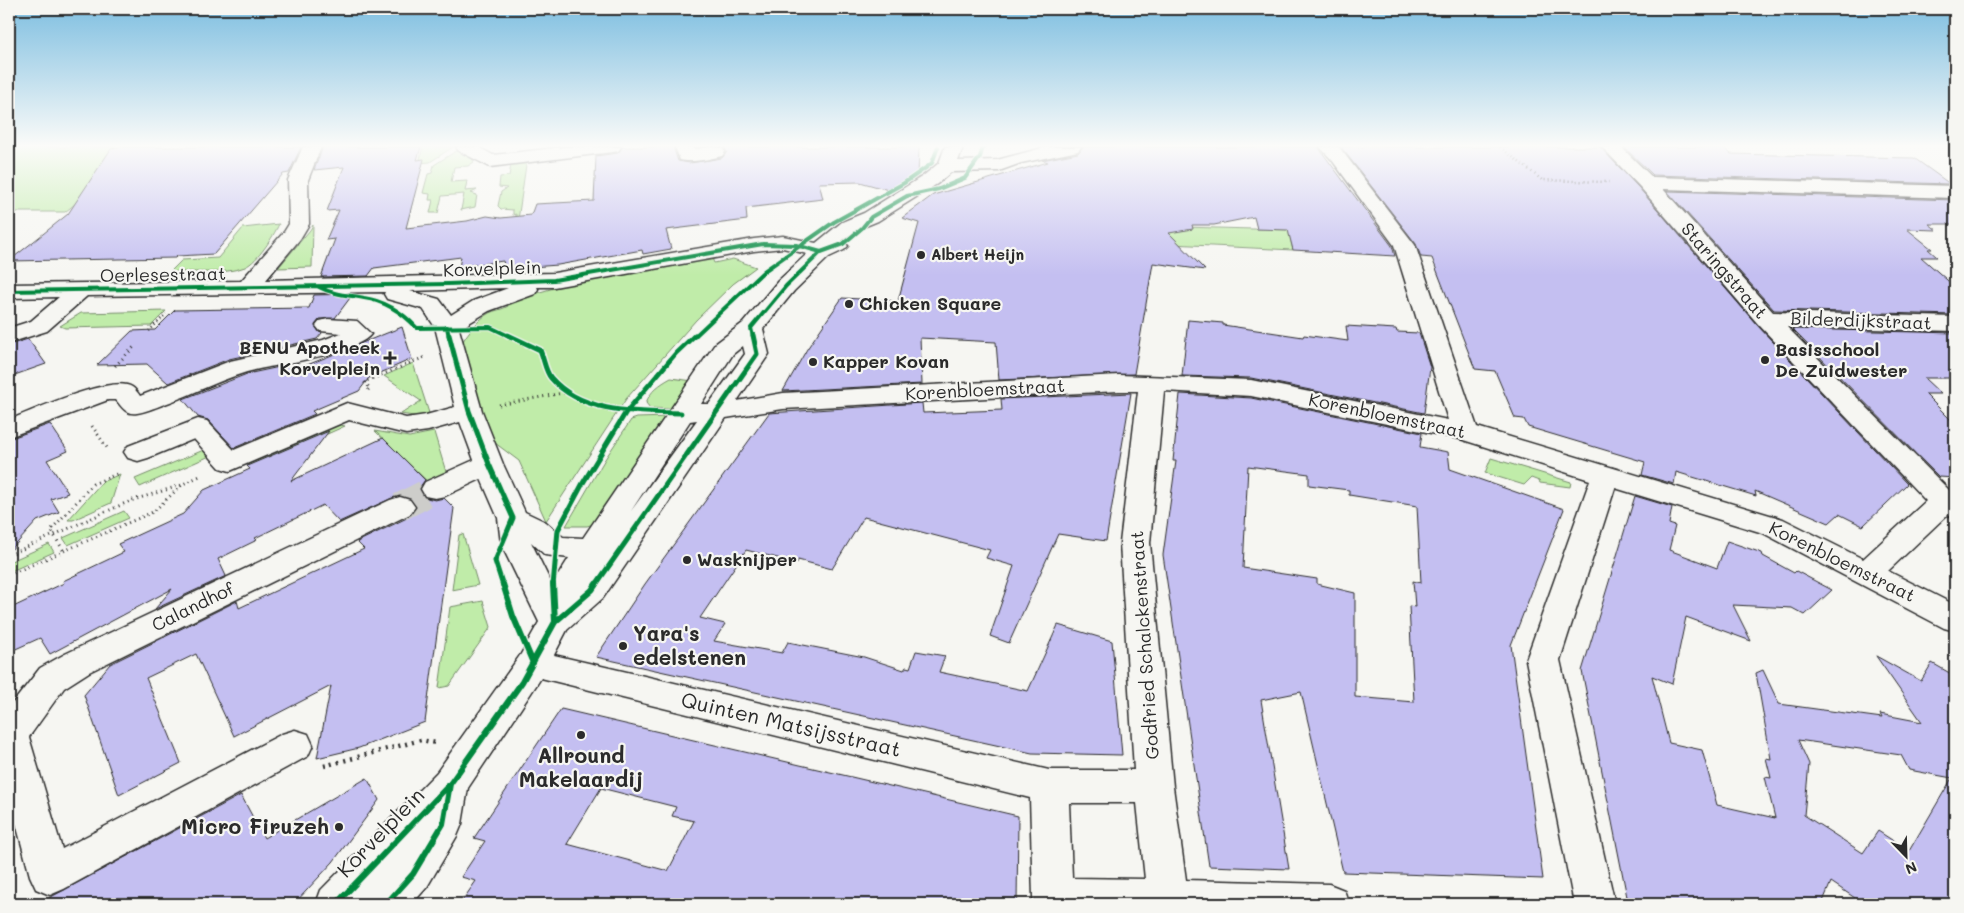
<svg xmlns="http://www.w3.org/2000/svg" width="1964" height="913" font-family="Mali,sans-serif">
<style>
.green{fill:#c0eca9;stroke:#768c6a}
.building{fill:#c4bff1;stroke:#2b2b2b;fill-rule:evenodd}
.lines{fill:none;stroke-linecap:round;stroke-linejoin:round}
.minor-tunnel{stroke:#cdcdca;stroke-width:28;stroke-dasharray:28 14;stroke-linecap:butt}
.minor-casing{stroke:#2b2b2b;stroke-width:3}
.path-far2{stroke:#2b2b2b;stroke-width:2.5;stroke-dasharray:1 3;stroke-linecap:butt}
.path-far1{stroke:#2b2b2b;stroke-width:3;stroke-dasharray:1 4;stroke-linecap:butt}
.path{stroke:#2b2b2b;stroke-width:4.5;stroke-dasharray:2 5;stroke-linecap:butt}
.minor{fill:#f6f6f2;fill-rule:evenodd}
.cycleway-far2-casing{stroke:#f6f6f2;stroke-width:6}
.cycleway-far1-casing{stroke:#f6f6f2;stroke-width:8}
.cycleway-casing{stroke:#f6f6f2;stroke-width:9}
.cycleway-far2{stroke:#00873e;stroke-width:4}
.cycleway-far1{stroke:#00873e;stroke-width:5}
.cycleway{stroke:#00873e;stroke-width:6}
.poi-dot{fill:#2b2b2b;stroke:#f6f6f2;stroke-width:2}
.labels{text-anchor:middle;stroke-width:4.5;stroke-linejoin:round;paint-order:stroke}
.far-poi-label{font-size:15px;font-weight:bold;fill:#2b2b2b;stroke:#f6f6f2;text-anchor:start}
.street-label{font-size:18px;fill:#2b2b2b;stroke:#f6f6f2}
.poi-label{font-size:18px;font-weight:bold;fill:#2b2b2b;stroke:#f6f6f2;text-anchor:start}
.near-poi-label{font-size:21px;font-weight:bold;fill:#2b2b2b;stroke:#f6f6f2;text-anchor:start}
.near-street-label{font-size:21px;fill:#2b2b2b;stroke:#f6f6f2}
</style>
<rect width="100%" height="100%" fill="#f6f6f2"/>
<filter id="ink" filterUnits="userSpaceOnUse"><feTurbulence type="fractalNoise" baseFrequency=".02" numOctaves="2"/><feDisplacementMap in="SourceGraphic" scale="10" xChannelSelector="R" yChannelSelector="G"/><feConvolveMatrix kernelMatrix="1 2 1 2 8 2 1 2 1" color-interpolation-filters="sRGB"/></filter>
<g filter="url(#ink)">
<path class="green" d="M 9,147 L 123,147 L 111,149 L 75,204 L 65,212 L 9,212 Z
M 423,147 L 453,147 L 430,162 L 419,163 Z
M 456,151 L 471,157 L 474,162 L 468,166 L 454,167 L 451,182 L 467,181 L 465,191 L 477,190 L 471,193 L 477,195 L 475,207 L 461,210 L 464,194 L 442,196 L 438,213 L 430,213 L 433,200 L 429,200 L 430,194 L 423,193 L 428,174 L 432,173 L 434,165 Z
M 527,158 L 518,220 L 516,220 L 516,214 L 513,215 L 513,210 L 501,209 L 498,206 L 501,192 L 507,188 L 499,187 L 500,177 L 509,176 L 511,165 L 492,167 Z
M 279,224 C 273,237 258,261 245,267 C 225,275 192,271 170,272 L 182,260 L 218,258 L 243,228 Z
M 313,225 L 312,267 L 278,268 L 310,230 Z
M 1110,225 L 1288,230 L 1293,250 L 1110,241 Z
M 711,256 L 714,263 L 733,259 L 756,267 L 733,284 L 696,320 L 626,399 L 546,521 L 519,461 L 487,437 L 462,343 C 467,333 479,319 489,313 C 495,310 502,310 508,306 L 504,304 C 571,279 641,269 711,256 Z
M 166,311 L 151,326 L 65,328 L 60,326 L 81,313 Z
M 413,363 L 429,413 L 420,417 L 401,414 L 421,401 L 384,376 Z
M 671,378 L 693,381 L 673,409 L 650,408 L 646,403 C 650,391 660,384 671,378 Z
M 668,417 L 598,523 L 587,526 L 566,526 L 605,459 L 631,420 L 637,418 Z
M 335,424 L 345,426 L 250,469 L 248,466 L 249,463 Z
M 375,431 L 409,437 L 434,432 L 446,472 L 427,481 Z
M 206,449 L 212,455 L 140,487 L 135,479 Z
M 1491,458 L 1571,482 L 1570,487 L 1540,483 L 1539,481 L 1531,478 L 1524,485 L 1485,473 Z
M 120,474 L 111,503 L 73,520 L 68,520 L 102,482 Z
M 124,511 L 129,518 L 68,545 L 63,538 Z
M 463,534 L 478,585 L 452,590 L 459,535 Z
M 49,544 L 54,552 L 9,572 L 9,562 Z
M 483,601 L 491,627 L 449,686 L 439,688 L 450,607 Z"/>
<path class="building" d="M 123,147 L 301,147 L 289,173 L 283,174 L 214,254 L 177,256 L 175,258 L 9,261 L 68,214 L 111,149 Z
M 323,147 L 421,147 L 417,160 L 424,159 L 406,228 L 467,221 L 487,216 L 501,218 L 531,215 L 535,204 L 594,201 L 596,156 L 618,153 L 623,147 L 673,147 L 678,161 L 690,163 L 722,158 L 727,152 L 724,147 L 919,147 L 918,177 L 892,191 L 860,182 L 819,183 L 823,199 L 746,208 L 747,220 L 666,230 L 671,249 L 643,254 L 642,250 L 558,265 L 505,269 L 503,261 L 459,267 L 461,257 L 374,268 L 368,276 L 321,277 L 335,239 L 326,240 L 339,210 L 327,211 L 344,167 L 314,170 Z
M 1083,147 L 1318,147 L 1392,246 L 1395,256 L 1293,250 L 1288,230 L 1257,229 L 1254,217 L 1214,225 L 1192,225 L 1193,229 L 1169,233 L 1205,270 L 1153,263 L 1134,374 L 999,380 L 996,342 L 920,338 L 922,384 L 783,391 L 807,349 L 842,298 L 898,301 L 919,223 L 902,218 L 933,195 L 1048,162 L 1042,160 L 1078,153 Z
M 1341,147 L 1600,147 L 1639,188 L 1757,325 L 1907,484 L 1863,526 L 1839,514 L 1829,523 L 1755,491 L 1756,496 L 1676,472 L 1674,484 L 1642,475 L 1645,462 L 1528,427 L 1524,419 L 1515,418 L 1495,371 L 1475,369 L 1432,258 L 1421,257 L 1416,244 Z
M 1624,147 L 1723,147 L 1731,154 L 1914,158 L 1950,184 L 1653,175 Z
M 1667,191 L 1955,200 L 1955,224 L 1929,224 L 1937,230 L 1907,229 L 1932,249 L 1928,249 L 1937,257 L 1921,257 L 1955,287 L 1955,315 L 1774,310 Z
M 353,294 L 335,318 L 320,319 L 315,325 L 319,332 L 322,333 L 317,339 L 229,359 L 168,383 L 147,364 L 97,365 L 132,331 L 155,330 L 175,310 L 309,308 L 314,295 Z
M 1188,320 L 1223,323 L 1223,325 L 1303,337 L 1304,335 L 1348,341 L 1346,326 L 1396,329 L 1397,332 L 1419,333 L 1430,367 L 1424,413 L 1251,378 L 1182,376 Z
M 402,327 L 412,359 L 369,378 L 359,391 L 312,411 L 315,414 L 234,448 L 208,420 L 198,417 L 183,399 L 247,374 L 298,363 L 292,371 Z
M 1792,329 L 1955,333 L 1955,378 L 1924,378 L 1941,394 L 1925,394 L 1955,424 L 1955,478 L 1939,477 Z
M 28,339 L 46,364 L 9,377 L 9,345 Z
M 1131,393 L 1106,541 L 1058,534 L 1009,643 L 990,636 L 1014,566 L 986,558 L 990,550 L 864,517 L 832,569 L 798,560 L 797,563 L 746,550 L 700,618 L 725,624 L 714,641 L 782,653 L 788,642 L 864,657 L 904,670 L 906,667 L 910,668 L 916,651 L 945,656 L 939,672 L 1028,691 L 1058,625 L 1112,641 L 1122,755 L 1032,753 L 596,657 L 645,584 L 769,413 L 922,403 L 923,413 L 1002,410 L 1001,399 Z
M 1180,394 L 1251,398 L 1422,433 L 1420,447 L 1448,452 L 1450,469 L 1564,509 L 1511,645 L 1543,879 L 1343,872 L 1301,692 L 1261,700 L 1289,869 L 1209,866 L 1163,555 L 1176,461 L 1173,461 ZM 1248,466 L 1309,474 L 1309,485 L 1349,490 L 1349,495 L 1417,506 L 1421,583 L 1413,581 L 1415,607 L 1409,606 L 1414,702 L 1355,697 L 1355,593 L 1317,584 L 1317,579 L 1243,568 Z
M 50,424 L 68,451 L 47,460 L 68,493 L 51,499 L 59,512 L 37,521 L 9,552 L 9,439 Z
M 329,431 L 291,481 L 383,438 L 425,480 L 419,488 L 423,497 L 435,500 L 444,498 L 454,508 L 425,722 L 359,748 L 317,758 L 331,686 L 234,736 L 196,654 L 146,678 L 181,763 L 119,795 L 84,695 L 110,664 L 237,601 L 239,608 L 364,549 L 357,542 L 411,516 L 417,506 L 411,498 L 399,495 L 339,522 L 323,505 L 255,538 L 257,540 L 218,559 L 226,576 L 155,609 L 172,589 L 50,654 L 40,638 L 9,652 L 9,609 L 64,583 L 63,581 L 124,552 L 118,544 L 183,514 L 204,490 L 250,469 L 247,466 Z
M 1635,496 L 1672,507 L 1669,524 L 1675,526 L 1669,550 L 1717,568 L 1727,541 L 1762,553 L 1763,556 L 1794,573 L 1796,571 L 1832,590 L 1805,615 L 1792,608 L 1733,605 L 1751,641 L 1686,617 L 1672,684 L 1652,676 L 1669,743 L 1702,750 L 1717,805 L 1775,818 L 1765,777 L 1771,778 L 1766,758 L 1771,759 L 1756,673 L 1763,670 L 1779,704 L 1882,718 L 1880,714 L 1922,722 L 1876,656 L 1921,681 L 1932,663 L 1955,676 L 1955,904 L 1864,904 L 1831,882 L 1822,904 L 1638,904 L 1627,897 L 1582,671 ZM 1798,740 L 1901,755 L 1909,770 L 1952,778 L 1909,851 L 1878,831 L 1863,853 L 1804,815 L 1809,764 Z
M 561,709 L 1018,816 L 1017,904 L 460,904 L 476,881 L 461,877 L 485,841 L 474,838 ZM 601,788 L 676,807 L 672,816 L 694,821 L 668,871 L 567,844 Z
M 367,778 L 379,800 L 333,862 L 294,904 L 38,904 L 241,795 L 264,838 Z"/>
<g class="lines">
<path class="minor-tunnel" d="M 400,507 L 435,489"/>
<defs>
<path id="minor" d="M 303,147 L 321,147 L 308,180 L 309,224 L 300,239 L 266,280 L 554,273 L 754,239 L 783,236 L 816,243 L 842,222 L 864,213 L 923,176 L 939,163 L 945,147 L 963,147 L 958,161 L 997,160 L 1046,147 L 1081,147 L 1078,151 L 1021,163 L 999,171 L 951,172 L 937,184 L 878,221 L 856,230 L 842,241 L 848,246 L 844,250 L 829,257 L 794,291 L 763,329 L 769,354 L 737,401 L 783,393 L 1119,375 L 1251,380 L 1448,420 L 1394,245 L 1332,160 L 1320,147 L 1339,147 L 1415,245 L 1477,427 L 1783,519 L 1863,559 L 1926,501 L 1758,324 L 1640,187 L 1602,147 L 1621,147 L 1652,177 L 1955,186 L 1955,198 L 1663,189 L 1773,312 L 1955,317 L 1955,331 L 1787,327 L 1955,496 L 1955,517 L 1947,515 L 1888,571 L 1955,605 L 1955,631 L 1944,628 L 1763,533 L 1615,488 L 1560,660 L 1615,904 L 1574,904 L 1526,660 L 1590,480 L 1460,439 L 1251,396 L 1164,391 L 1150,543 L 1173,787 L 1186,880 L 1329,884 L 1344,890 L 1349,904 L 1036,904 L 1033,897 L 1030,798 L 541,678 L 468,788 L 462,824 L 457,836 L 427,887 L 412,904 L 366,904 L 367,900 L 363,904 L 316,904 L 321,890 L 437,772 L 521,654 L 539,622 L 501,544 L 498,518 L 481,479 L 445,496 L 435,498 L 425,496 L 421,489 L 425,482 L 474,460 L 460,422 L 428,431 L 406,434 L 349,420 L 230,471 L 220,468 L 194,439 L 148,458 L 138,461 L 128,458 L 124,452 L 128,446 L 198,419 L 207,421 L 234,450 L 347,403 L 406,418 L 426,415 L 455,407 L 435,327 L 423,309 L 387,299 L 384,294 L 385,292 L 87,296 L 47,331 L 9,343 L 9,328 L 31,321 L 59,297 L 9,298 L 9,284 L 241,281 L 284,232 L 289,224 L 288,180 ZM 783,248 L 807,254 L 778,281 L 743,323 L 715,344 L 583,538 L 563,537 L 546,522 L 525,512 L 503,464 L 482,411 L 459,329 L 489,311 L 535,294 L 538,289 L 537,287 L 554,287 L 754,251 ZM 508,288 L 473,301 L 451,315 L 439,299 L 410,291 ZM 743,346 L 745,354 L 709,404 L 701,404 L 733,354 ZM 1119,391 L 1138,391 L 1120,543 L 1134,770 L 1049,770 L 554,655 L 567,630 L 603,598 L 726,418 L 783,409 ZM 697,420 L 631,511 L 690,421 ZM 531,542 L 545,555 L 569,558 L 552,585 ZM 1069,803 L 1137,803 L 1145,879 L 1072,878 Z
M 456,147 L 478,147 L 493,155 L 564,147 L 621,147 L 618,151 L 612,152 L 490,167 L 459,151 Z
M 675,147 L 693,147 L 694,149 L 712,147 L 722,148 L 725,152 L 722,156 C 710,159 692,163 680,160 Z
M 328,319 L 357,321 L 371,334 C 358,352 283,364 259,369 C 226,376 195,394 162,405 C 154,408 145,412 137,413 C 126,415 122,407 116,400 L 108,400 L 9,437 L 9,420 C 32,411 112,374 132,387 C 135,389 138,393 140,396 L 230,361 L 323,340 L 341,333 L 320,331 L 316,326 L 320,321 Z
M 400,497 L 410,500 L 415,507 L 410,514 L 89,672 L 64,688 L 29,737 L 62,849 L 282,734 L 295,730 L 308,734 L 313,745 L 308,756 L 64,889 L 50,895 L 36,889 L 30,876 L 9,797 L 9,708 L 40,668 L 65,654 L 390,500 Z"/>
</defs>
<use href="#minor" class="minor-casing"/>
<path class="path-far2" d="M 1500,147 L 1542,180 L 1609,182
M 149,331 L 166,314"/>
<path class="path-far1" d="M 115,366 L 134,347
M 368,390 L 370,388 L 364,382 L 425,357
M 499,405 L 568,392
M 92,426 L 108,449
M 63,550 L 51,530 L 93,484 L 119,473
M 9,555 L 130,501 L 182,485
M 9,575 L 153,512 L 183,484 L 202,475"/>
<path class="path" d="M 324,766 L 421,740 L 436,743"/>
<use href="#minor" class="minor"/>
<defs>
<path id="cycleway-far2" d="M 319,287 C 334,295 348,295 364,298 C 385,301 402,312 417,328 L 490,327 L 511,337
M 9,291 L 448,284 L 554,280 L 763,244 L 796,245 L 821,252
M 447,327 L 449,337
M 694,337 L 764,271 L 834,222 L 904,183 L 927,167 L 932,163 L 938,147
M 753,337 L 751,328 L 786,286 L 821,252 L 843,244 L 862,228 L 871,217 L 907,196 L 939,189 L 965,178 L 980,157 L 983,147"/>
<path id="cycleway-far1" d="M 449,335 L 469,411 L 489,464 L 513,518 L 495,561 L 503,586
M 508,335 L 540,350 C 544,359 545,371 551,378 C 582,414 638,412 681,413
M 553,586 L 558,530 L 583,483 L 626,412 L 676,353 L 695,335
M 595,586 L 757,354 L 753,335"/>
<path id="cycleway" d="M 503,584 L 513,616 L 533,663
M 553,584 L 555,622
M 336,904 L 450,784 L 522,682 L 555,622 L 592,590 L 596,584
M 386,904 L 413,874 L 443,824 L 450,784"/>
</defs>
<use href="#cycleway-far2" class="cycleway-far2-casing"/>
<use href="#cycleway-far1" class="cycleway-far1-casing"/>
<use href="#cycleway" class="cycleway-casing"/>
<use href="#cycleway-far2" class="cycleway-far2"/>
<use href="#cycleway-far1" class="cycleway-far1"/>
<use href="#cycleway" class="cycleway"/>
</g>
</g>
<linearGradient id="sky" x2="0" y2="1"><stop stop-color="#7dbee0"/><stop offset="0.53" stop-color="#fbfbf9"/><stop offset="1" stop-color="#fbfbf9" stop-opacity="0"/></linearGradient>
<rect width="1964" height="275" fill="url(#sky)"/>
<g class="poi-dot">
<circle cx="921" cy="255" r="5"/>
<circle cx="849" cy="304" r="5"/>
<path d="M387.5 350.5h5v5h5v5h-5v5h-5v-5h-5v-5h5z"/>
<circle cx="1765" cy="360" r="5"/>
<circle cx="813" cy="362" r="5"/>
<circle cx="687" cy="560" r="5"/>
<circle cx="623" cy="646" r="5"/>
<circle cx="581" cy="735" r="5"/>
<circle cx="339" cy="827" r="5"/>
</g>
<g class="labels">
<g class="far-poi-label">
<text x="931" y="260">Albert Heijn</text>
</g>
<g class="street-label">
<text transform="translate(492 269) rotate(-2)" y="6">Korvelplein</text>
<text transform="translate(1724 271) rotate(49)" y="6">Staringstraat</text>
<text transform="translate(163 275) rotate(-1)" y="6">Oerlesestraat</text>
<text transform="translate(1861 321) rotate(2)" y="6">Bilderdijkstraat</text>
<text transform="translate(985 390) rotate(-3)" y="6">Korenbloemstraat</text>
<text transform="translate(1387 416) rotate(12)" y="6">Korenbloemstraat</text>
<text transform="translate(1842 562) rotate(26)" y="6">Korenbloemstraat</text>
<text transform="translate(193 607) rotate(-26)" y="6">Calandhof</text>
<text transform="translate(1145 645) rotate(-94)" y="6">Godfried Schalckenstraat</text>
</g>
<g class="poi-label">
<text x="859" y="310">Chicken Square</text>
<text x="380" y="354" text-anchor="end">BENU Apotheek<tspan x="380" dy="21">Korvelplein</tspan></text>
<text x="1775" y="356">Basisschool<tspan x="1775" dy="21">De Zuidwester</tspan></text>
<text x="823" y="368">Kapper Kovan</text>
<text x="697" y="566">Wasknijper</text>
</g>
<g class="near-poi-label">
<text x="633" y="641">Yara's<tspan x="633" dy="24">edelstenen</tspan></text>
<text x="581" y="763" text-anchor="middle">Allround<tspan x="581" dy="24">Makelaardij</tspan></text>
<text x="329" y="834" text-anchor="end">Micro Firuzeh</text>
</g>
<g class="near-street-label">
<text transform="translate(791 725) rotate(13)" y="7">Quinten Matsijsstraat</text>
<text transform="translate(381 833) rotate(-46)" y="7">Korvelplein</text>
</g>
</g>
<rect width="1964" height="913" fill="none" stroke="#f6f6f2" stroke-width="30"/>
<rect x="15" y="15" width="1934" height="883" fill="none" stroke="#2b2b2b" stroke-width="2" filter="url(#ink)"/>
<g transform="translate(1906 856) rotate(157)" stroke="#f6f6f2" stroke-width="4" paint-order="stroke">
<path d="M0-4L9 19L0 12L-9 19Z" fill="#2b2b2b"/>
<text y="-8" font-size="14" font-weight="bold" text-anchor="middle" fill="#2b2b2b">N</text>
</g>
</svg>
